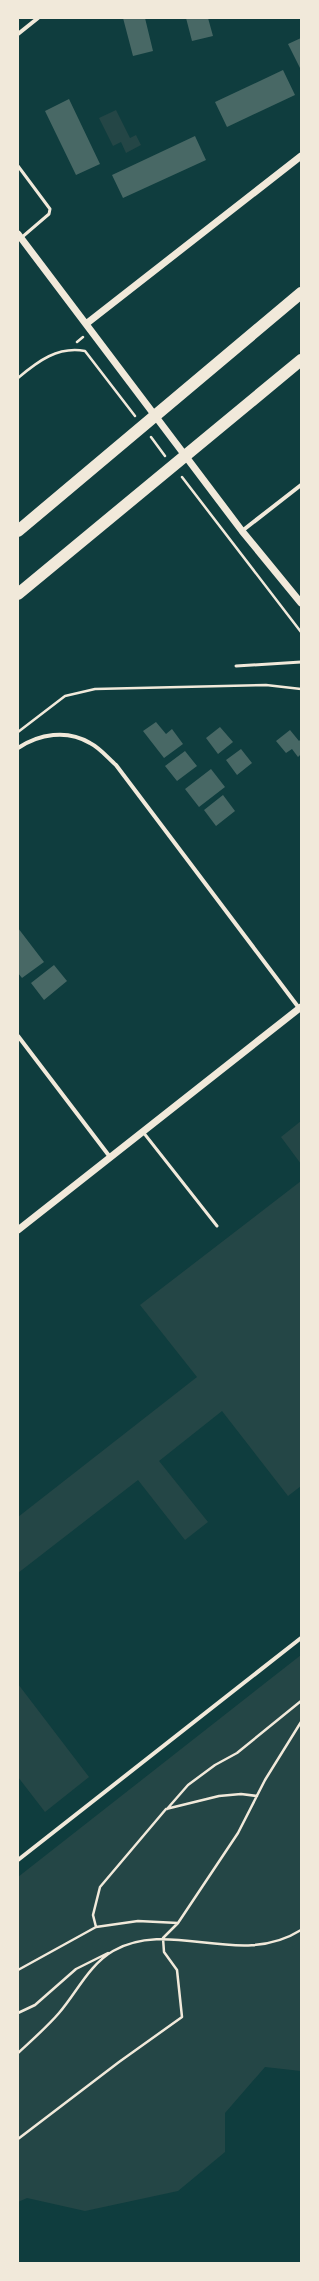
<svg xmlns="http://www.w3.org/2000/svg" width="319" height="2281" font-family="Montserrat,sans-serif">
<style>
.green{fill:#244646}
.building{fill:#486865}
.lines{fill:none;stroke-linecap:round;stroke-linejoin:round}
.path{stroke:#f1e9da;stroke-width:2.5}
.service{stroke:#f1e9da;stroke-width:3}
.minor{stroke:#f1e9da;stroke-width:4}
.tertiary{stroke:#f1e9da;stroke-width:7}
.motorway{stroke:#f1e9da;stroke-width:12}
</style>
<rect width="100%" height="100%" fill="#0f3d3e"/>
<path class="green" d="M 116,110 L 130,138 L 136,135 L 141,145 L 126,153 L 121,142 L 113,146 L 99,118 Z
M 301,1121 L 301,1164 L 281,1137 Z
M 301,1181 L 301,1486 L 288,1496 L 222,1411 L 159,1461 L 208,1522 L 185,1540 L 138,1480 L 18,1573 L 18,1517 L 197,1377 L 140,1305 Z
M 301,1655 L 301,2071 L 265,2067 L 225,2113 L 225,2152 L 178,2191 L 85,2211 L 27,2198 L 18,2202 L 18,1877 Z
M 18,1684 L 89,1777 L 45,1812 L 18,1777 Z"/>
<path class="building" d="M 123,18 L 145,18 L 153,51 L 133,56 Z
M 186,18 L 208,18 L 213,36 L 192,41 Z
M 301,38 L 301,70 L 288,44 Z
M 283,70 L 295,95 L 227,127 L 215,102 Z
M 69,99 L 100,164 L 76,175 L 45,111 Z
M 195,136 L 206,160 L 123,198 L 112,175 Z
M 156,722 L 166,734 L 172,729 L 183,744 L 164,758 L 143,731 Z
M 220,727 L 233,742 L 218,754 L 206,738 Z
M 290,730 L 299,741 L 301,739 L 301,754 L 298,757 L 292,749 L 286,753 L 276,741 Z
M 241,749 L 252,763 L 237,775 L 226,760 Z
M 185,751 L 197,766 L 177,781 L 165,766 Z
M 211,769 L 225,787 L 199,807 L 185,789 Z
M 223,795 L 235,811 L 216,826 L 204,810 Z
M 18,928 L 44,962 L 22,978 L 18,973 Z
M 54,965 L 67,981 L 44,1000 L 31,983 Z"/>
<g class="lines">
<path class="path" d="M 77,342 L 83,337
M 18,378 C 38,361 58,346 85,351 L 135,416
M 151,437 L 165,456
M 182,477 L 301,632
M 18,732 L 65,696 L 95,689 L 266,685 L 301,689
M 167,1809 L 188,1785 L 215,1765 L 237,1753 L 301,1701
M 96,1927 L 93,1915 L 100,1887 L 166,1809 L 219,1796 L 241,1794 L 257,1796
M 18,1970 L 96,1927 L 138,1921 L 178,1923 L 238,1833 L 265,1780 L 301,1722
M 18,2013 L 35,2005 L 76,1969 L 108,1953
M 18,2053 C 32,2040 47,2027 59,2013 C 77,1992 89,1965 113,1951 C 171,1918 239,1969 301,1930
M 18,2139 L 119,2062 L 182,2017 L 177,1970 L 164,1952 L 163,1938 L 178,1923"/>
<path class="service" d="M 18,166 L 50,209 L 49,214 L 21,238
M 236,666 L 301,662
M 143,1132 L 217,1226"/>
<path class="minor" d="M 18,34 L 38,18
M 242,531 L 301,485
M 18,748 C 39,734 67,729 90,743 C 100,748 108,758 116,765 L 299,1008
M 18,1036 L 110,1157
M 18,1860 L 301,1638"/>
<path class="tertiary" d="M 18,234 L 242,531 L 301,603
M 86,324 L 301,156
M 18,1230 L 301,1007"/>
<path class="motorway" d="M 18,531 L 301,293
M 18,594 L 301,360"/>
</g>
<rect width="319" height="2281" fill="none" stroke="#f1e9da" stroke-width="38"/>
</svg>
